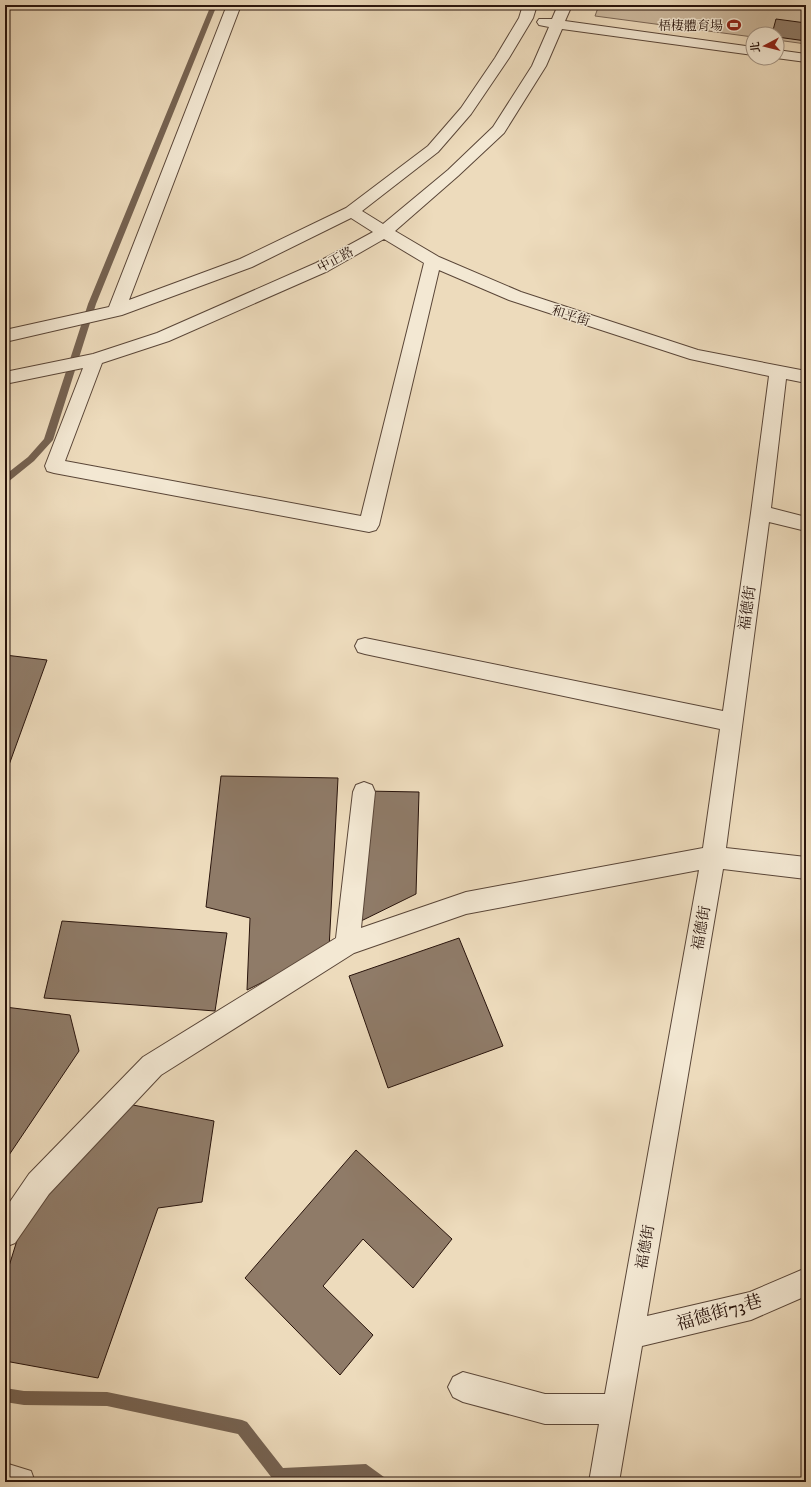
<svg xmlns="http://www.w3.org/2000/svg" width="811" height="1487" font-family="'IM FELL DW Pica','Noto Serif TC',serif">
<style>
.green{fill:#ccb99e;stroke:#7a6655}
.lines{fill:none;stroke-linecap:round;stroke-linejoin:round}
.stream{fill:#766352;fill-rule:evenodd}
.building{fill:#8f7b68;stroke:#29140c}
.minor-casing{stroke:#5a4638;stroke-width:2}
.minor{fill:#f3e8d3;fill-rule:evenodd}
.labels{text-anchor:middle;stroke-width:3;stroke-linejoin:round;paint-order:stroke}
.far-poi-label{font-size:13px;fill:#29140c;stroke:#f3e8d3;text-anchor:end}
.far-street-label{font-size:13px;fill:#29140c;stroke:#f3e8d3}
.street-label{font-size:15px;fill:#29140c;stroke:#f3e8d3}
.near-street-label{font-size:18px;fill:#29140c;stroke:#f3e8d3}
</style>
<rect width="100%" height="100%" fill="#eddbbc"/>
<filter id="stains"><feTurbulence type="fractalNoise" baseFrequency=".005" numOctaves="4"/><feColorMatrix values="0 0 0 0 .2 0 0 0 0 .09 0 0 0 0 .02 0 0 0 .5 -.17"/></filter>
<radialGradient id="worn" r=".72"><stop offset=".6" stop-color="#630" stop-opacity="0"/><stop offset="1" stop-color="#630" stop-opacity=".3"/></radialGradient>
<path class="green" d="M 599,5 L 806,5 L 806,44 L 777,40 L 777,34 L 753,34 L 753,37 L 595,16 Z"/>
<g class="lines">
<path class="stream" d="M 211,5 L 217,5 L 96,304 L 53,440 L 34,461 L 8,482 L 5,483 L 5,475 L 28,457 L 44,439 L 88,304 Z
M 5,1388 L 24,1391 L 107,1392 L 242,1420 L 247,1422 L 283,1468 L 366,1464 L 384,1477 L 387,1482 L 367,1482 L 364,1480 L 275,1482 L 238,1434 L 107,1406 L 24,1405 L 5,1402 Z"/>
</g>
<path class="building" d="M 776,19 L 806,23 L 806,41 L 777,37 L 777,34 L 772,34 Z
M 5,655 L 47,660 L 5,776 Z
M 221,776 L 338,778 L 329,949 L 247,990 L 250,918 L 206,907 Z
M 365,791 L 419,792 L 416,894 L 357,923 Z
M 62,921 L 227,933 L 215,1011 L 44,998 Z
M 459,938 L 503,1046 L 388,1088 L 349,976 Z
M 5,1007 L 70,1015 L 79,1051 L 5,1161 Z
M 128,1104 L 214,1121 L 202,1202 L 158,1208 L 98,1378 L 5,1361 L 5,1279 L 23,1221 Z
M 356,1150 L 452,1239 L 413,1288 L 363,1239 L 323,1286 L 373,1335 L 340,1375 L 245,1278 Z"/>
<g class="lines">
<defs>
<path id="minor" d="M 227,5 L 241,5 L 129,300 L 240,259 L 346,208 L 428,146 L 461,108 L 495,58 L 519,18 L 523,5 L 537,5 L 533,18 L 509,58 L 471,114 L 438,152 L 362,211 L 383,224 L 448,170 L 493,127 L 532,66 L 549,27 L 539,25 L 537,22 L 539,19 L 552,19 L 558,5 L 572,5 L 565,21 L 753,47 L 753,55 L 562,29 L 546,66 L 504,133 L 458,176 L 395,231 L 439,257 L 521,292 L 698,350 L 806,371 L 806,383 L 786,379 L 771,508 L 806,517 L 806,531 L 769,522 L 726,848 L 806,857 L 806,879 L 723,869 L 647,1316 L 750,1292 L 806,1268 L 806,1296 L 751,1320 L 642,1346 L 619,1482 L 589,1482 L 599,1424 L 545,1424 L 463,1402 L 453,1397 L 448,1387 L 453,1377 L 463,1372 L 545,1394 L 605,1394 L 699,870 L 466,914 L 354,953 L 161,1075 L 49,1194 L 15,1243 L 5,1247 L 5,1209 L 29,1174 L 143,1057 L 336,938 L 353,792 L 356,785 L 364,782 L 372,785 L 375,792 L 361,928 L 466,892 L 703,848 L 720,729 L 365,654 L 358,652 L 355,646 L 358,640 L 365,638 L 723,711 L 751,513 L 769,376 L 690,359 L 509,300 L 439,270 L 379,525 L 376,530 L 369,532 L 54,473 L 47,471 L 45,466 L 83,368 L 5,384 L 5,372 L 93,354 L 157,333 L 316,263 L 373,232 L 351,218 L 252,267 L 122,315 L 5,342 L 5,330 L 109,307 ZM 384,239 L 424,263 L 361,516 L 65,461 L 102,363 L 169,341 L 328,271 Z
M 777,50 L 806,54 L 806,62 L 776,58 Z
M 5,1463 L 31,1471 L 35,1482 L 5,1482 Z"/>
</defs>
<use href="#minor" class="minor-casing"/>
<use href="#minor" class="minor"/>
</g>
<defs>
<symbol id="stadium-bare" viewBox="-9 -9 18 18"><path d="M0-5a6.5 5 0 1 0 0 10a6.5 5 0 1 0 0-10ZM-3.5-1.8h7v3.6h-7Z" fill="#8f2418" stroke="#f3e8d3" stroke-width="2.5" paint-order="stroke"/></symbol>
</defs>
<g fill-rule="evenodd">
<use href="#stadium-bare" x="724" y="15" width="20" height="20"/>
</g>
<g class="labels">
<g class="far-poi-label">
<text x="723" y="30">梧棲體育場</text>
</g>
<g class="far-street-label">
<text transform="translate(335 259) rotate(-28)" y="5">中正路</text>
<text transform="translate(571 315) rotate(18)" y="5">和平街</text>
</g>
<g class="street-label">
<text transform="translate(747 608) rotate(-82)" y="5">福德街</text>
<text transform="translate(701 928) rotate(-80)" y="5">福德街</text>
<text transform="translate(645 1247) rotate(-80)" y="5">福德街</text>
</g>
<g class="near-street-label">
<text transform="translate(719 1312) rotate(-16)" y="6">福德街73巷</text>
</g>
</g>
<rect width="811" height="1487" fill="none" stroke="#eddbbc" stroke-width="20"/>
<rect x="6" y="6" width="799" height="1475" fill="none" stroke="#29140c" stroke-width="2"/>
<rect x="10" y="10" width="791" height="1467" fill="none" stroke="#29140c"/>
<g transform="translate(765 46) rotate(263)"><circle r="19" fill="#f3e8d3" stroke="#a29383"/>
<path d="M0-3L7 15L0 10L-7 15Z" fill="#8f2418"/>
<text y="-6" font-size="11" font-weight="bold" text-anchor="middle" fill="#29140c">北</text>
</g>
<rect width="100%" height="100%" filter="url(#stains)"/>
<rect width="100%" height="100%" fill="url(#worn)"/>
</svg>
